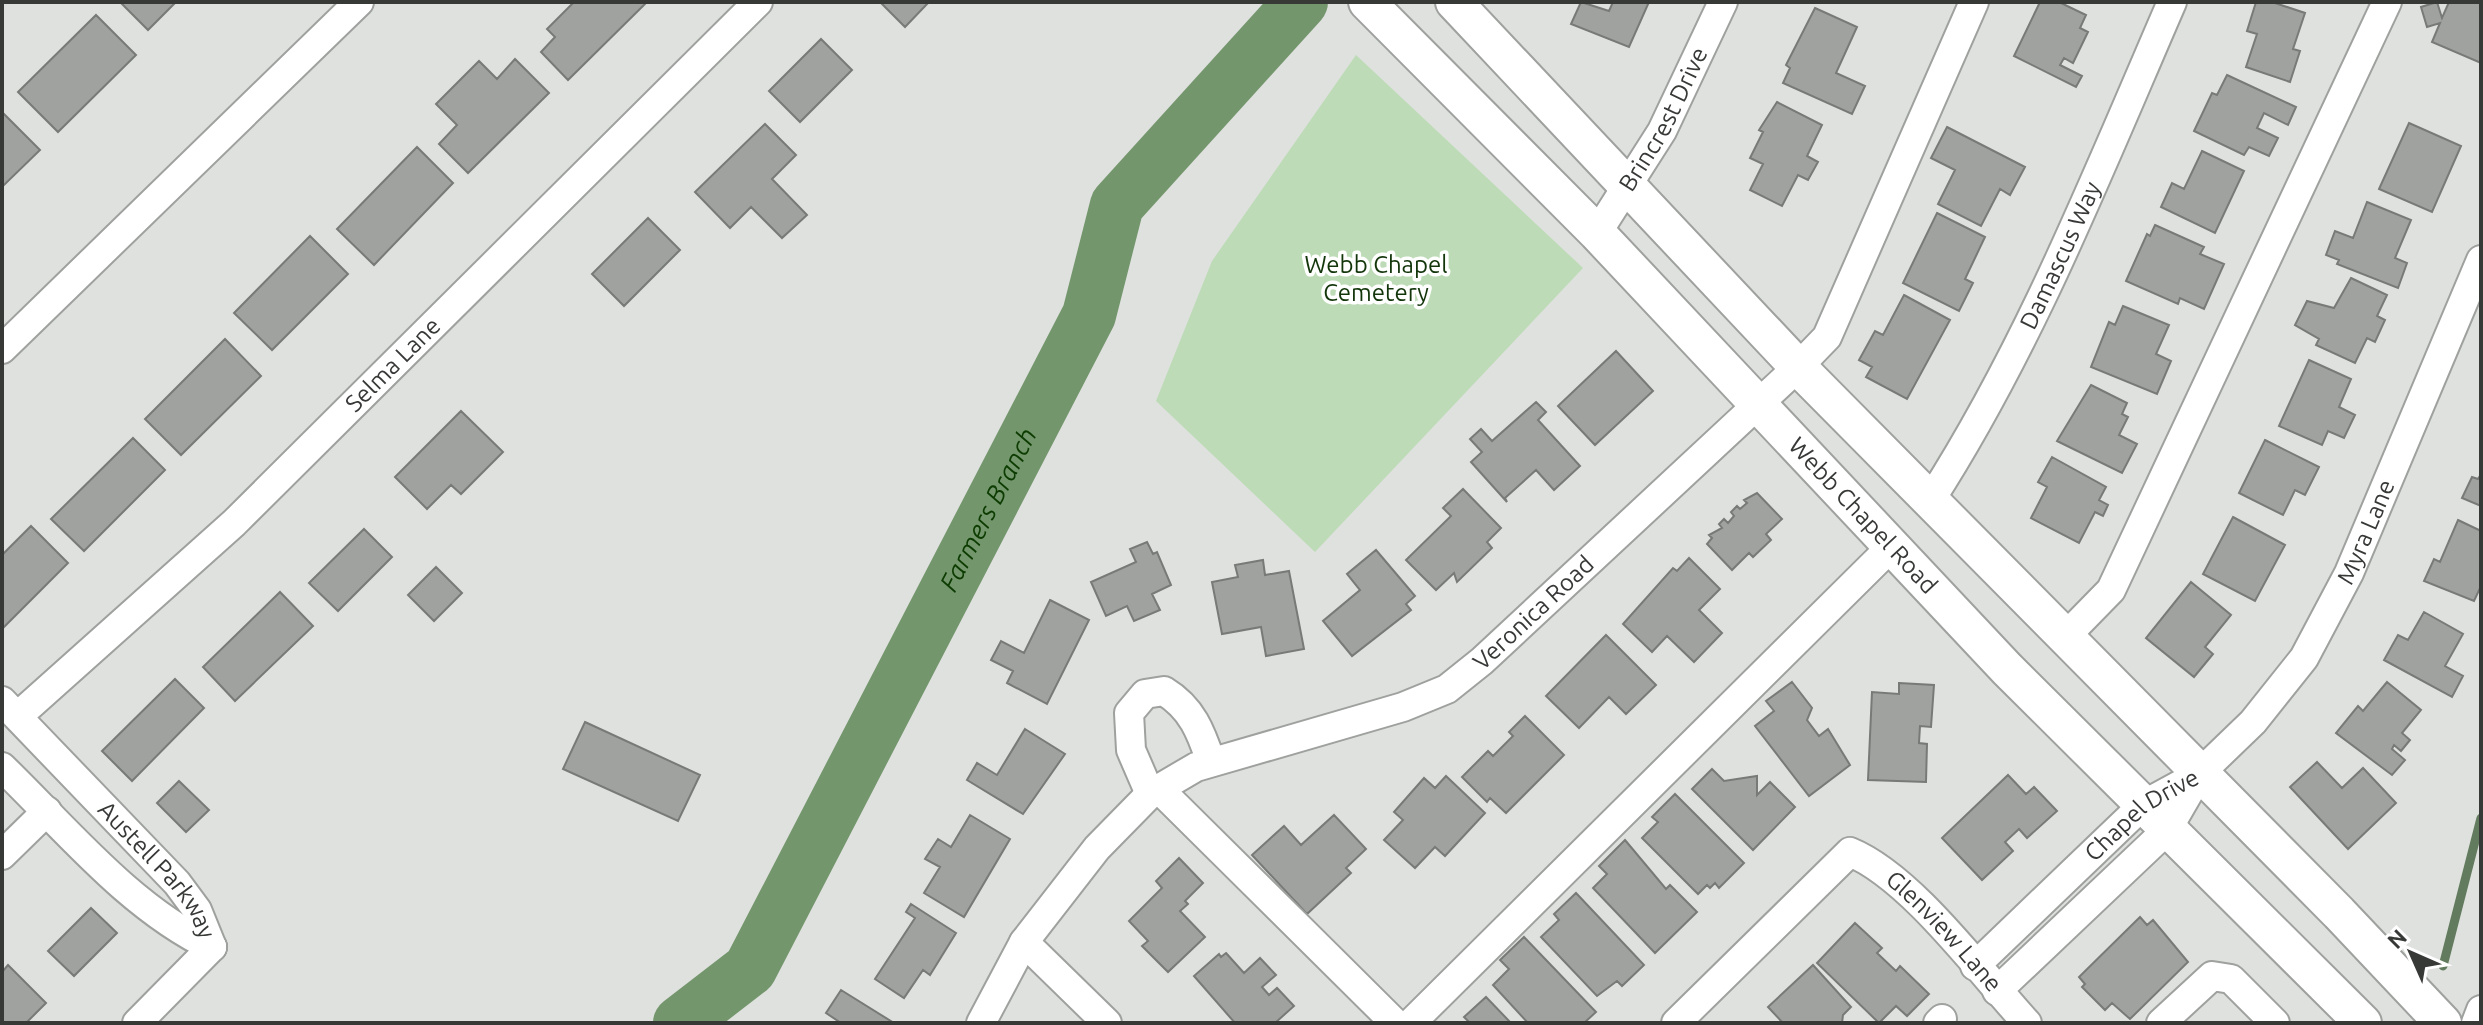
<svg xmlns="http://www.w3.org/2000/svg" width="2483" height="1025" font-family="Ubuntu,sans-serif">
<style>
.green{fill:#bddbb6}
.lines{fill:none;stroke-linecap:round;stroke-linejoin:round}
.stream{stroke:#627a5d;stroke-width:9}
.river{stroke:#74966d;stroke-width:54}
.building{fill:#9fa29f;stroke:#777a76;stroke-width:2}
.minor-casing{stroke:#9ea19e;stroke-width:32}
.major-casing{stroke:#9ea19e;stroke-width:40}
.minor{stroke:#fff;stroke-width:28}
.major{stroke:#fff;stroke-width:36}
.labels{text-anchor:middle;stroke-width:7;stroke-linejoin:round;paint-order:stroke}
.street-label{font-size:24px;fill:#373937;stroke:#fff}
.park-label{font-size:24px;fill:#12350a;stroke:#fff}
.water-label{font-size:26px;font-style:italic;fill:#0c3c01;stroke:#fff}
</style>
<rect width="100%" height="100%" fill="#dee1dd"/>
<path class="green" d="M 1356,55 L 1583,268 L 1315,552 L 1156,401 L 1212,261 Z"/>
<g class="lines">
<path class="stream" d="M 2443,966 L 2481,818"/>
<path class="river" id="s1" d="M 680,1023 L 750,969 L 1089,315 L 1117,205 L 1301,2"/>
</g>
<path class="building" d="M 120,2 L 176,2 L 148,30 Z
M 574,2 L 647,2 L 568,80 L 541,52 L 555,37 L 547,29 Z
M 880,2 L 929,2 L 905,27 Z
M 1581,2 L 1609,11 L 1613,2 L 1649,2 L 1629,47 L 1571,24 Z
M 2040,2 L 2059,2 L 2086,15 L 2080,28 L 2088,32 L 2073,63 L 2064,58 L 2060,65 L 2082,76 L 2076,87 L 2014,56 Z
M 2256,2 L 2272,2 L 2305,13 L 2293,49 L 2300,51 L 2290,82 L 2246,67 L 2257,34 L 2247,31 Z
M 2437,2 L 2442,18 L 2449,2 L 2481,2 L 2481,63 L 2432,42 L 2440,23 L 2427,27 L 2421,7 Z
M 1815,8 L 1857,27 L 1836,73 L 1865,86 L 1852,114 L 1783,83 L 1790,68 L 1786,65 Z
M 96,15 L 136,55 L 58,132 L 18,92 Z
M 821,39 L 852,70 L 800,122 L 769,91 Z
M 515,59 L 549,93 L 468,173 L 439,144 L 457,125 L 436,104 L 479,61 L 497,79 Z
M 2227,75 L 2296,107 L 2288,125 L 2264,113 L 2257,128 L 2278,138 L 2269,156 L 2249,147 L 2244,155 L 2194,131 L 2212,93 L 2217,95 Z
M 1777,102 L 1822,125 L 1807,156 L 1818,162 L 1808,180 L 1798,175 L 1782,206 L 1750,190 L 1763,164 L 1750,158 L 1763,132 L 1759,130 Z
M 2,112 L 40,150 L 2,187 Z
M 2409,123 L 2461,146 L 2432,212 L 2379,189 Z
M 765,124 L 796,155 L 772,179 L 807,215 L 782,238 L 751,207 L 730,228 L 695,192 Z
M 1947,127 L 2025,167 L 2010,195 L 2000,189 L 1981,226 L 1938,204 L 1955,170 L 1931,158 Z
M 417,147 L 453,183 L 374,265 L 337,229 Z
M 2202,151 L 2244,171 L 2215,233 L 2161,207 L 2172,183 L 2184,189 Z
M 2367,202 L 2411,220 L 2395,258 L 2407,263 L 2398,288 L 2337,264 L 2339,260 L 2326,255 L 2335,231 L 2353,238 Z
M 1937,213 L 1985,237 L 1965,279 L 1973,283 L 1959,311 L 1903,283 Z
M 648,218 L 680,250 L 624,306 L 592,274 Z
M 2155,225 L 2204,247 L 2200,254 L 2224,264 L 2204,309 L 2180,298 L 2178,304 L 2126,281 L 2147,234 L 2150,236 Z
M 310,236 L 348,274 L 272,350 L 234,313 Z
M 2351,278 L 2387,295 L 2377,316 L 2385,320 L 2375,342 L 2367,338 L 2355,363 L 2316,345 L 2319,339 L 2295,325 L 2307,301 L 2334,308 Z
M 1904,295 L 1950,320 L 1907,399 L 1866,377 L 1872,367 L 1859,360 L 1875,331 L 1883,335 Z
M 2123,306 L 2169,325 L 2156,354 L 2171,361 L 2157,394 L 2091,367 L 2109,322 L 2115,325 Z
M 225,339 L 261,376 L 181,455 L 145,419 Z
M 1616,351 L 1653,391 L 1595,445 L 1558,406 Z
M 2309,360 L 2351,379 L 2339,407 L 2355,415 L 2344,438 L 2328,431 L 2322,445 L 2279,426 Z
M 2091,385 L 2127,403 L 2122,414 L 2128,417 L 2119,435 L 2137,444 L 2122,473 L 2057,441 Z
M 1536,402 L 1546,412 L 1538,420 L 1580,466 L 1554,490 L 1536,470 L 1505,498 L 1507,502 L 1471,462 L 1482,452 L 1470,439 L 1481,429 L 1492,441 Z
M 461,411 L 503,452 L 461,494 L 451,485 L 427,509 L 395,477 Z
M 133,438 L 165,470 L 84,551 L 51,519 Z
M 2265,440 L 2319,467 L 2305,495 L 2295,490 L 2283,515 L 2239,493 Z
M 2052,457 L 2106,487 L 2099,500 L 2108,505 L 2103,516 L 2095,512 L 2079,543 L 2031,518 L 2047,487 L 2038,482 Z
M 2481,474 L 2481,506 L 2462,498 L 2472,477 L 2478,479 Z
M 1463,489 L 1501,528 L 1487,542 L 1492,548 L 1457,582 L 1454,573 L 1436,590 L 1406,560 L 1451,516 L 1443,508 Z
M 1757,493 L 1782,519 L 1766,534 L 1771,540 L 1753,557 L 1749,553 L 1732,570 L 1707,544 L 1712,538 L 1709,535 L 1722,528 L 1719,524 L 1724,519 L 1728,523 L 1734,516 L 1731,512 L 1737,506 L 1740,509 L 1747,503 L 1744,500 Z
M 2233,517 L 2285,545 L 2255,601 L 2203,574 Z
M 2458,520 L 2481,531 L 2481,586 L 2474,601 L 2424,581 L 2434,559 L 2440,562 Z
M 31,526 L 68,563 L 2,629 L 2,555 Z
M 364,529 L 392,557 L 338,611 L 309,583 Z
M 1147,542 L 1153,554 L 1157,552 L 1171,585 L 1152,594 L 1160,610 L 1134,621 L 1127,606 L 1106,616 L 1091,582 L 1136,562 L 1130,549 Z
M 1376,550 L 1415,596 L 1406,604 L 1411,610 L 1352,656 L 1323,621 L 1360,590 L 1347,574 Z
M 1689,558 L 1720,589 L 1699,610 L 1722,633 L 1694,662 L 1667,636 L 1652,652 L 1623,624 L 1673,568 L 1677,571 Z
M 1263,560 L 1265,575 L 1289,571 L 1304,649 L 1266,656 L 1261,627 L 1222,634 L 1212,582 L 1238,577 L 1235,565 Z
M 436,567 L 462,593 L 434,621 L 408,595 Z
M 2191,582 L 2231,615 L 2205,647 L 2213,654 L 2194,677 L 2146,638 Z
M 280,592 L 313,626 L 235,701 L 203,667 Z
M 1050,600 L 1089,620 L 1047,704 L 1007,683 L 1013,671 L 991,660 L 1001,641 L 1024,653 Z
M 2424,612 L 2463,634 L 2445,666 L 2463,676 L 2452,697 L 2384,660 L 2398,635 L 2408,640 Z
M 1606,635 L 1656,685 L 1626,714 L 1609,697 L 1579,728 L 1546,696 Z
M 175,679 L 204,708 L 132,781 L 102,751 Z
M 1792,682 L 1812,708 L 1807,720 L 1819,736 L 1828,729 L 1850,765 L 1809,796 L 1755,726 L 1774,711 L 1766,701 Z
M 2387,682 L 2421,710 L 2402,733 L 2410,740 L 2401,751 L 2394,745 L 2392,749 L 2405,760 L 2392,775 L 2336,733 L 2358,706 L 2363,711 Z
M 1899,683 L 1934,685 L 1931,727 L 1920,726 L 1919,743 L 1927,744 L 1926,782 L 1868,780 L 1872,692 L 1899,694 Z
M 1525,716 L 1564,755 L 1506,813 L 1490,798 L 1487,802 L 1462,777 L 1488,751 L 1493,756 L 1513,736 L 1509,732 Z
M 585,722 L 700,775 L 678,821 L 563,769 Z
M 1025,729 L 1065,754 L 1023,814 L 967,780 L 977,763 L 997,775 Z
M 2317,762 L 2342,788 L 2363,768 L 2396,803 L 2348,849 L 2290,787 Z
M 1712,769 L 1724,781 L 1757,776 L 1757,795 L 1770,782 L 1795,807 L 1753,850 L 1692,789 Z
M 2008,775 L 2026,794 L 2034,787 L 2057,811 L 2027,838 L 2019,829 L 2005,842 L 2013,851 L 1982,880 L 1942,838 Z
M 1446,776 L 1485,813 L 1445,856 L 1435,847 L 1415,868 L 1384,840 L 1403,820 L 1394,812 L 1424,778 L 1435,788 Z
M 179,781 L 209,810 L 186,832 L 157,803 Z
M 1675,794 L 1744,863 L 1719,888 L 1715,883 L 1710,888 L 1707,885 L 1698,894 L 1642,838 L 1658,822 L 1652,817 Z
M 970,815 L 1010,839 L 964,917 L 924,893 L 940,867 L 925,859 L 938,839 L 951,847 Z
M 1334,815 L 1366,849 L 1346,868 L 1351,873 L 1307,914 L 1252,855 L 1284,826 L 1301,845 Z
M 1625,840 L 1666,889 L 1670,885 L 1697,912 L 1655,953 L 1593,888 L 1607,874 L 1599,866 Z
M 1179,858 L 1203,883 L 1185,901 L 1188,904 L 1180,911 L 1205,937 L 1168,972 L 1142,946 L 1148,941 L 1129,921 L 1162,888 L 1156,881 Z
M 1576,893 L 1644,965 L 1622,986 L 1617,981 L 1597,996 L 1541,937 L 1559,920 L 1554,914 Z
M 911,904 L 956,933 L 930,975 L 923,970 L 904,998 L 875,979 L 915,918 L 906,912 Z
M 91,908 L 117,933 L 74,976 L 48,951 Z
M 2140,917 L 2147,925 L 2153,920 L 2188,962 L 2130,1019 L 2112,1003 L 2105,1010 L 2082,987 L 2085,984 L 2079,977 Z
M 1855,923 L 1882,948 L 1877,953 L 1896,971 L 1900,966 L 1929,994 L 1907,1016 L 1896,1006 L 1879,1023 L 1817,963 Z
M 1524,937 L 1596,1012 L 1584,1023 L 1528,1023 L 1493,985 L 1509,969 L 1500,960 Z
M 1226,953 L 1244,973 L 1260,958 L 1276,975 L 1262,987 L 1269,995 L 1277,988 L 1294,1006 L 1275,1023 L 1235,1023 L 1194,976 L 1219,954 L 1221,957 Z
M 8,965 L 46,1003 L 26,1023 L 2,1023 L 2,972 Z
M 1813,965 L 1851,1007 L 1843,1015 L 1842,1023 L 1783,1023 L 1768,1007 Z
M 841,990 L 894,1023 L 841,1023 L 826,1013 Z
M 1486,997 L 1511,1023 L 1470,1023 L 1464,1017 Z"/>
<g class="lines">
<defs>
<g id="minor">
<path id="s2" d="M 1597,233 L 1662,131 L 1723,2"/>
<path d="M 2,349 L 359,2"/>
<path id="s3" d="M 1931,499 C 2030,345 2099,170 2172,2"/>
<path d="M 2066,636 L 2111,590 L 2387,2"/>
<path id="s4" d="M 2,701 L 177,883 L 197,910 L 212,947"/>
<path id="s5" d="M 18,716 L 234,523 L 758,2"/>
<path d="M 2,767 C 67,830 130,908 212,947"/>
<path d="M 1159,789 L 1395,1023"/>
<path d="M 1150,794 L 1131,750 L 1129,713 L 1145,694 L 1164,691 C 1192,708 1201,732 1211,762"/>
<path d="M 2,855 L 47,811"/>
<path d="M 1024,942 L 1107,1023"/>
<path id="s6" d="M 1975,966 L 2143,805 L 2200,774"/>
<path id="s7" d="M 1997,991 L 2167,830 L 2200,773 L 2253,722 L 2304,658 L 2349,573 L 2481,260"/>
<path d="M 137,1023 L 212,947"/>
<path id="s8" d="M 981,1023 L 1024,942 L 1097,848 L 1150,794 L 1196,767 L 1403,707 L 1447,689 L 1482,661 L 1798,367 L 1827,337 L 1974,2"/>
<path d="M 1411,1023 L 1892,546"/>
<path id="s9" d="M 1676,1023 L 1850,852 C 1911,877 1980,972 2027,1023"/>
<path d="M 1938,1023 L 1942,1019"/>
<path d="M 2161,1023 L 2212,976 L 2231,979 L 2275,1023"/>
<path d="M 2476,1023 L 2481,1010"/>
</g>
<g id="major">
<path id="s10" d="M 1367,2 L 1597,233 L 2007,669 L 2363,1023"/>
<path d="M 1454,2 L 1798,367 L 2339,913 L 2443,1023"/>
</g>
</defs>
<use href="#minor" class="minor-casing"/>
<use href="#major" class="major-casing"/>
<use href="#minor" class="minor"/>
<use href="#major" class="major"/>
</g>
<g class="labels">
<g class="street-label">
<text dy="8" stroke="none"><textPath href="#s2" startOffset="132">Brincrest Drive</textPath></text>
<text dy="8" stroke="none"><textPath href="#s3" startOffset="276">Damascus Way</textPath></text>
<text dy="8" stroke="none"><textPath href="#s5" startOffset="514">Selma Lane</textPath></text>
<text dy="8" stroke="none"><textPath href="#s10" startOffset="714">Webb Chapel Road</textPath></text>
<text dy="8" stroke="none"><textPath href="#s7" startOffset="596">Myra Lane</textPath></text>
<text dy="8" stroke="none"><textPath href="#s8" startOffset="718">Veronica Road</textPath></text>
<text dy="8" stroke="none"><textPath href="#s6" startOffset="226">Chapel Drive</textPath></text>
<text dy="8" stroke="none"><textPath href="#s4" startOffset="230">Austell Parkway</textPath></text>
<text dy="8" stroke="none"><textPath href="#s9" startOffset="368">Glenview Lane</textPath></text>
</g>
<g class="park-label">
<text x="1376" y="273">Webb Chapel<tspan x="1376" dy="28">Cemetery</tspan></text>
</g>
<g class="water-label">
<text dy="9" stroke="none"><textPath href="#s1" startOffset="606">Farmers Branch</textPath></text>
</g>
</g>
<rect width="2483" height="1025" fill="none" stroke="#373937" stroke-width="8"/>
<g transform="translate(2411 953) rotate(315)" stroke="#ffffff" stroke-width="6" paint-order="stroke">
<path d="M0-6L14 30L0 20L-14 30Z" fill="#373937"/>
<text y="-12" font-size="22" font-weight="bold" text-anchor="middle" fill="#373937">N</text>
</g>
</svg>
